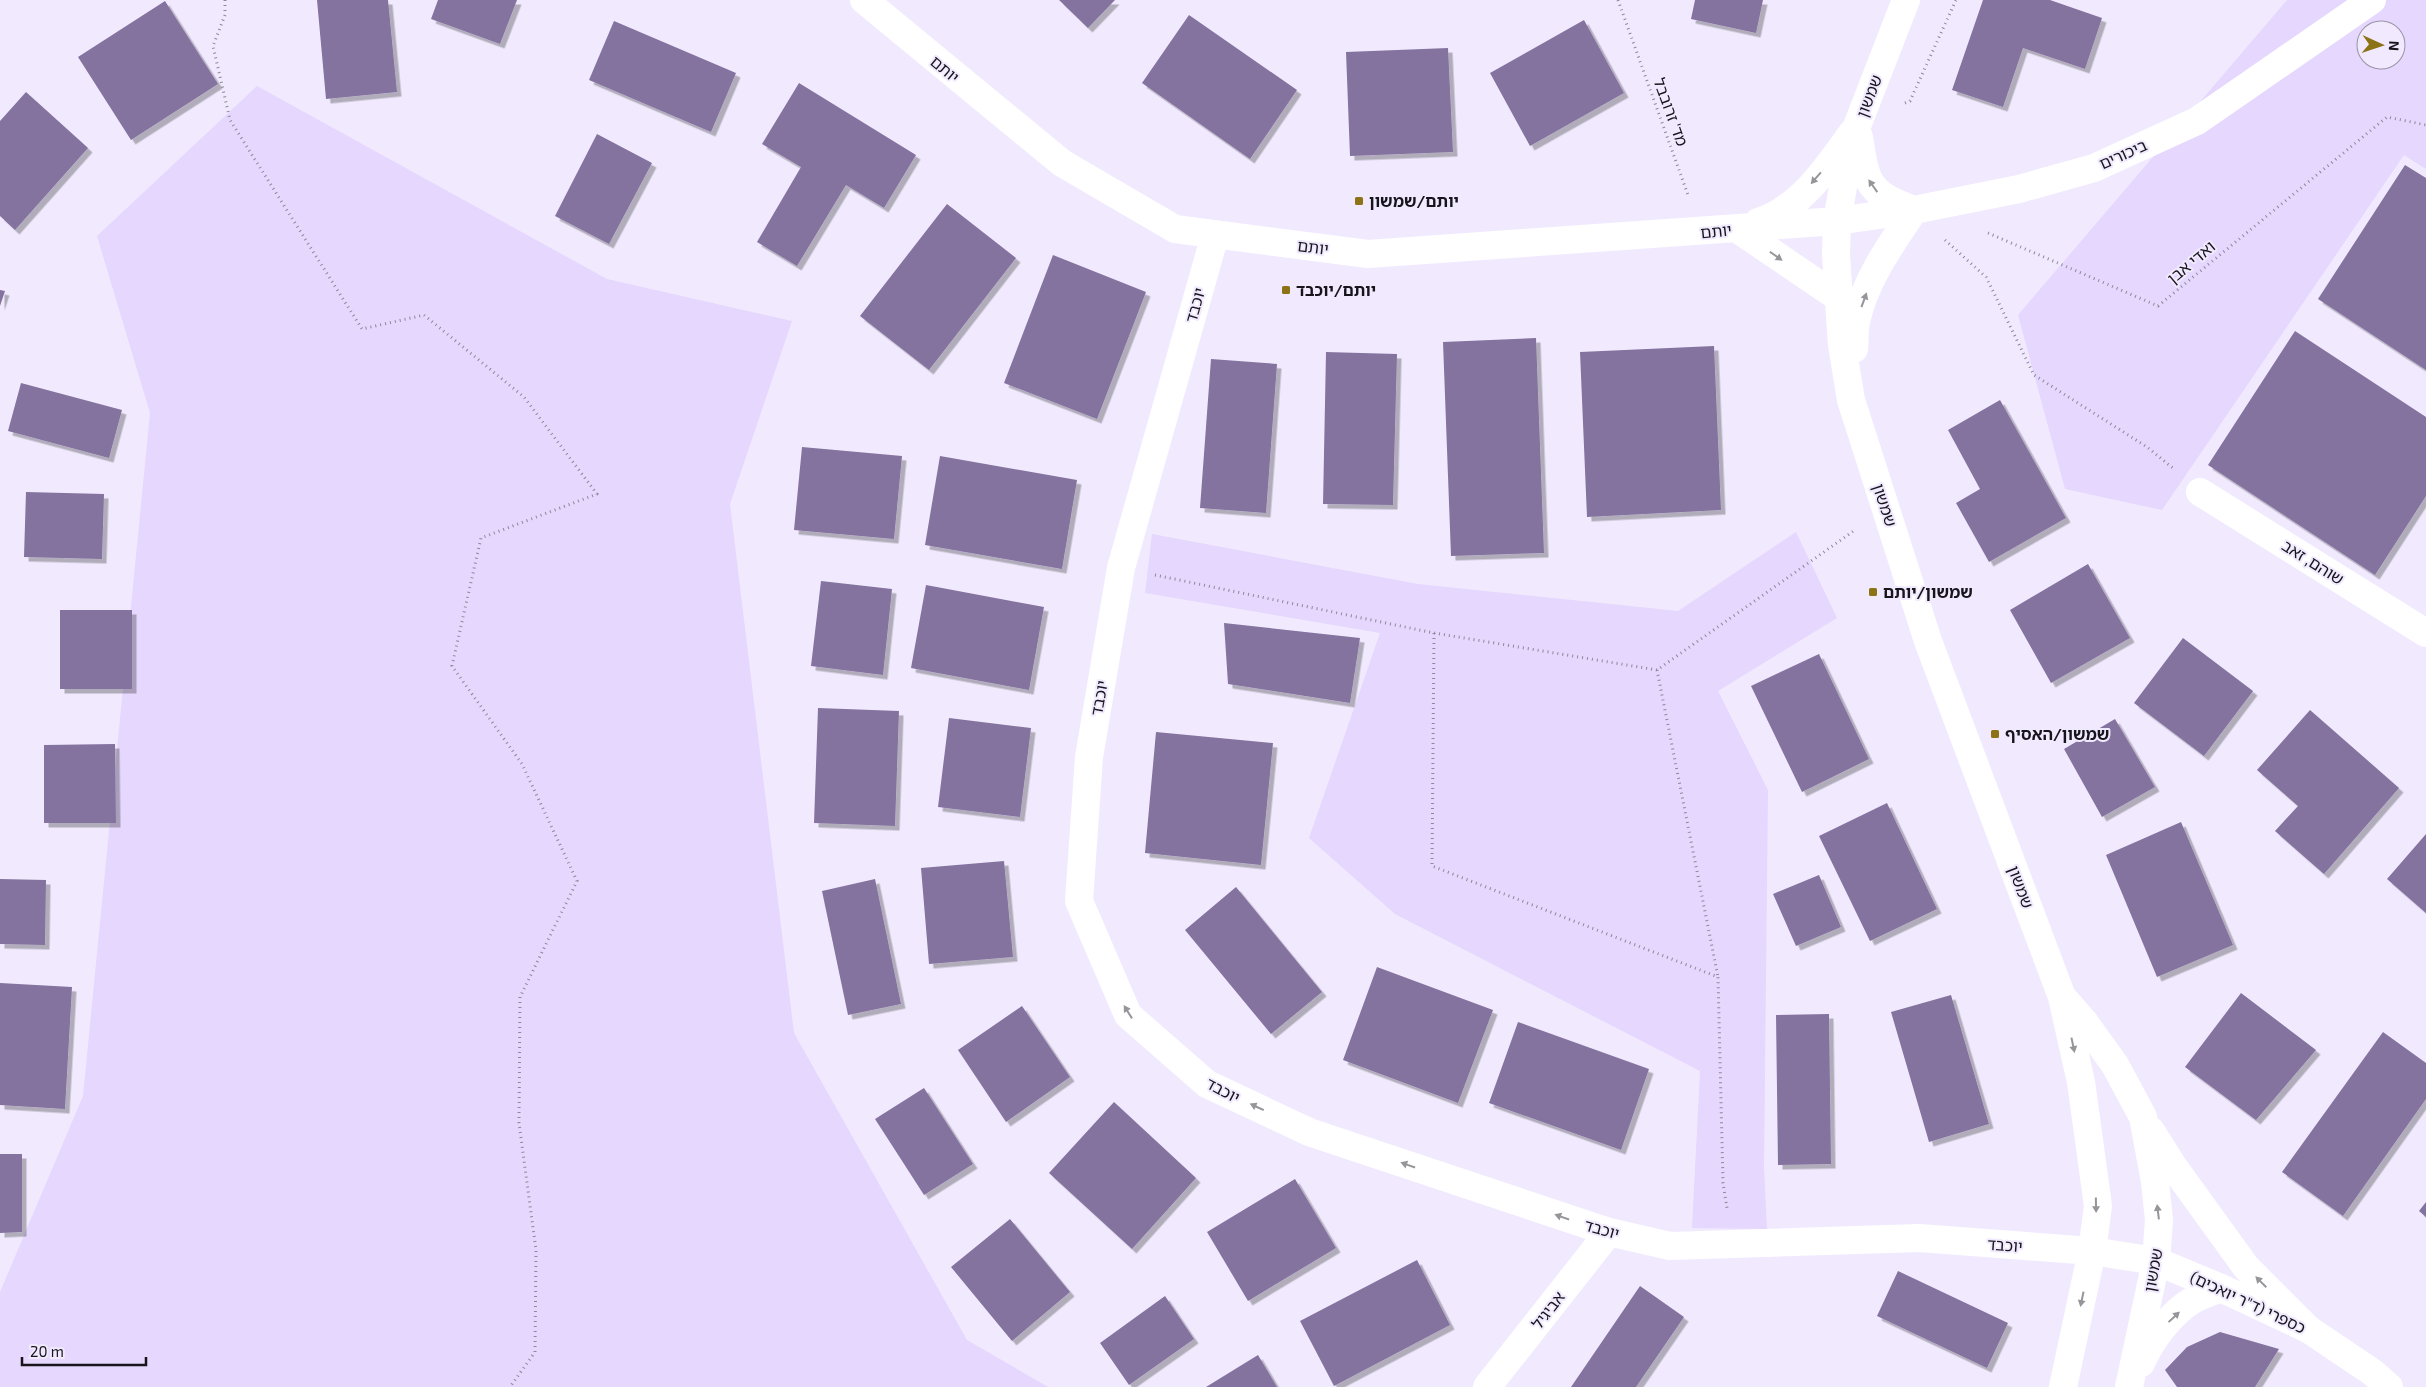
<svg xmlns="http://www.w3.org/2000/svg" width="2426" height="1387" font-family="'Exo 2','Noto Sans Hebrew',sans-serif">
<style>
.green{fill:#e5d7fd;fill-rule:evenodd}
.building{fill:#84739f;filter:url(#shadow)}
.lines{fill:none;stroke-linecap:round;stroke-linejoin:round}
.path{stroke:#8e8998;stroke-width:3;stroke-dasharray:1 4;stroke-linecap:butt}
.minor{stroke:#fff;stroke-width:28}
.tertiary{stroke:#fff;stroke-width:28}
.oneway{fill:#979599}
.poi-dot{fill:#8c7316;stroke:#f1eafe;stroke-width:2}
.labels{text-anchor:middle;stroke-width:4;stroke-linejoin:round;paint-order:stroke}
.street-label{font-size:16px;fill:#17141c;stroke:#f1eafe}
.poi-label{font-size:16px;font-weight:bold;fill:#17141c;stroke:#f1eafe;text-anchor:start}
</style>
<defs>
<filter id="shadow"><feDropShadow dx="4.5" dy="4.5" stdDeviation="0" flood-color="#0004"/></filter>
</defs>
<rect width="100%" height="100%" fill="#f1eafe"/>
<path class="green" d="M 2287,0 L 2426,0 L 2426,169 L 2404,155 L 2162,510 L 2065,489 L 2018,315 ZM 2366,30 L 2396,30 L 2396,60 L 2366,60 Z
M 257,86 L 607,279 L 792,321 L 730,504 L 794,1033 L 967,1340 L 1048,1387 L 0,1387 L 0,1292 L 83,1096 L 150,413 L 97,236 Z
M 1796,532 L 1837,618 L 1718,691 L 1768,790 L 1764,1168 L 1767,1229 L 1692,1228 L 1700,1071 L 1395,914 L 1309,838 L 1380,633 L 1145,593 L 1152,534 L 1418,584 L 1678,611 Z"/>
<path class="building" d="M 317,0 L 388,0 L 397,92 L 326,99 Z
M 438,0 L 517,0 L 500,44 L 431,19 Z
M 1059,0 L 1115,0 L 1088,28 Z
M 1695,0 L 1763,0 L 1756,33 L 1691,19 Z
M 1983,0 L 2050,0 L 2102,18 L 2085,69 L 2023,48 L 2003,107 L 1952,90 Z
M 165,1 L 218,84 L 131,140 L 78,57 Z
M 1189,15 L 1297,90 L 1250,159 L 1142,83 Z
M 1584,20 L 1624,93 L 1530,146 L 1490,73 Z
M 614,21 L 736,73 L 711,132 L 589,80 Z
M 1448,48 L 1453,152 L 1350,156 L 1346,52 Z
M 799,83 L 916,155 L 884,208 L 846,185 L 797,266 L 757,242 L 801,167 L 762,144 Z
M 26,92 L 88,148 L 15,230 L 0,216 L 0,121 Z
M 597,134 L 652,163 L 609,244 L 555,216 Z
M 2405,165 L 2426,178 L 2426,370 L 2318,299 Z
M 947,204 L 1016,258 L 929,370 L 860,316 Z
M 1053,255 L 1146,292 L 1097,419 L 1004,383 Z
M 0,290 L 5,291 L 0,306 Z
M 2295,331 L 2426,417 L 2426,496 L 2375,575 L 2208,465 Z
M 1536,338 L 1544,553 L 1451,556 L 1443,342 Z
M 1714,346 L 1721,510 L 1587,517 L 1580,352 Z
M 1326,352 L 1397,354 L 1393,505 L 1323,504 Z
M 1211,359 L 1277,364 L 1266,513 L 1200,508 Z
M 21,383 L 122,410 L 109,458 L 8,431 Z
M 2000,400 L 2066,518 L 1989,562 L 1956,503 L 1980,489 L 1948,430 Z
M 802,447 L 902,456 L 894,539 L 794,530 Z
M 940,456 L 1077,480 L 1062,569 L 925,545 Z
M 26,492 L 104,494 L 102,559 L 24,557 Z
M 2088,564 L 2130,638 L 2051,683 L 2010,610 Z
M 821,581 L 892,589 L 883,675 L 811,666 Z
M 926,585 L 1044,607 L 1029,690 L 911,668 Z
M 60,610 L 132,610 L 132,689 L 60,689 Z
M 1224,623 L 1360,638 L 1350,703 L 1228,684 Z
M 2183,638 L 2253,691 L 2204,756 L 2134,703 Z
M 1819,654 L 1869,759 L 1802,792 L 1751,686 Z
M 818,708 L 899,711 L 895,826 L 814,823 Z
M 2310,710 L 2399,788 L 2324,874 L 2275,831 L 2298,806 L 2257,770 Z
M 949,718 L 1031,728 L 1020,817 L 938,807 Z
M 2115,719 L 2155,787 L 2102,817 L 2064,749 Z
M 1156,732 L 1273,743 L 1261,865 L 1145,853 Z
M 115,744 L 116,823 L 44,823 L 44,745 Z
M 1887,803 L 1937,909 L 1870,941 L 1819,836 Z
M 2181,822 L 2233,945 L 2157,977 L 2106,855 Z
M 2426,834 L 2426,913 L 2387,879 Z
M 1004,861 L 1013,957 L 929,964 L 921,868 Z
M 1819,875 L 1841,927 L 1796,946 L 1773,894 Z
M 0,879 L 46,880 L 45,945 L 0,944 Z
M 875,879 L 901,1004 L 848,1015 L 822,891 Z
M 1236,887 L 1322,992 L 1271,1034 L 1185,930 Z
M 1377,967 L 1493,1010 L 1458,1103 L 1343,1060 Z
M 0,983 L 72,987 L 65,1109 L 0,1105 Z
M 2241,993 L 2316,1050 L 2256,1120 L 2185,1067 Z
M 1951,995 L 1989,1124 L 1929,1142 L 1891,1012 Z
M 1022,1006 L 1070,1077 L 1006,1122 L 958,1050 Z
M 1829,1014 L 1831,1164 L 1778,1165 L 1776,1015 Z
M 1518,1022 L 1649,1069 L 1621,1150 L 1489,1103 Z
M 2383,1032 L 2426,1063 L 2426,1099 L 2343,1216 L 2282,1172 Z
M 924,1088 L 973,1164 L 924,1195 L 875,1119 Z
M 1114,1102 L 1196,1178 L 1132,1249 L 1049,1173 Z
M 0,1154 L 22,1154 L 22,1232 L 0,1233 Z
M 1295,1179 L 1336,1248 L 1248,1301 L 1207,1232 Z
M 2426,1202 L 2426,1217 L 2419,1211 Z
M 1010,1219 L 1070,1292 L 1012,1341 L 951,1267 Z
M 1417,1260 L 1450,1325 L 1334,1386 L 1300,1321 Z
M 1898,1271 L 2008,1323 L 1987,1368 L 1877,1316 Z
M 1640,1286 L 1684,1317 L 1636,1387 L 1571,1387 Z
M 1165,1296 L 1194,1339 L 1129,1385 L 1100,1343 Z
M 2220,1332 L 2279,1349 L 2255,1387 L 2177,1387 L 2165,1370 L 2187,1347 Z
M 1258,1355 L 1277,1387 L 1206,1387 Z"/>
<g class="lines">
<path class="path" d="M 225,0 L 225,15 L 213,46 L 230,120 L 362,329 L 424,315 L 524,397 L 597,494 L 481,538 L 452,666 L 522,764 L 577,881 L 520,997 L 519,1123 L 536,1250 L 535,1352 L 510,1387
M 1618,0 L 1688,195
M 1905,103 L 1910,101 L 1956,0
M 1988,233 L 2158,306 L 2387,117 L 2426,125
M 1945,240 L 1986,277 L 2034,375 L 2147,447 L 2174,469
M 1155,575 L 1434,633 L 1657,670 L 1855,530
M 1434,633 L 1432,866 L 1718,977 L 1723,1183 L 1727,1208
M 1657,670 L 1718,977"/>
<path class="minor" d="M 1215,235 L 1121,568 L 1089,757 L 1079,901 L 1128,1015 L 1207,1084 L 1309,1132 L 1609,1232 L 1670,1246 L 1919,1238 L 2092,1251 L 2156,1261 L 2221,1288 L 2308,1329 L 2372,1372 L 2389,1387
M 2200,492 L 2426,633
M 1487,1387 L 1609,1232"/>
<path class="tertiary" d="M 864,0 L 1062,163 L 1175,229 L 1368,254 L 1837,221 L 1914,210 L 2019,189 L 2094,168 L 2197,121 L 2372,0
M 1906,0 L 1857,126 L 1843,187 L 1837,221 L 1836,255 L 1842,345 L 1851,400 L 1928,641 L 2062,997 L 2081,1082 L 2098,1206 L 2092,1251 L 2063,1387
M 1859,137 C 1866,184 1868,193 1914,210
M 1758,222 C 1800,209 1828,167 1852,133
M 1736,228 L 1839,298
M 1854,349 C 1855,340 1854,331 1856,322 C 1864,282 1891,244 1914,210
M 2065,1000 L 2085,1023 L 2115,1065 L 2143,1117 L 2155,1182 L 2159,1220 L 2156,1261 L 2129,1387
M 2151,1131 L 2173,1166 L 2246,1267 L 2308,1329
M 2141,1363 C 2151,1340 2171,1313 2193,1300 C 2201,1295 2212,1292 2221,1288"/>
</g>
<defs><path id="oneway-solid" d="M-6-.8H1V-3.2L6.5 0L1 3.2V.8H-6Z" transform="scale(1.25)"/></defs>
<g class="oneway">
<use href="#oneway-solid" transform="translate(1816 178) rotate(131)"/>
<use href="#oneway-solid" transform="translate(1873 186) rotate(-125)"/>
<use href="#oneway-solid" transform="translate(1776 256) rotate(35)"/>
<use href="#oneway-solid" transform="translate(1864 300) rotate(-70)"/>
<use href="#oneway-solid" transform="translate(1128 1012) rotate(-122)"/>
<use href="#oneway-solid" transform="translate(2073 1045) rotate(78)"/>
<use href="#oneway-solid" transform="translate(1257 1107) rotate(-155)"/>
<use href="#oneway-solid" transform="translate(1408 1165) rotate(-161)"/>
<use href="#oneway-solid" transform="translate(2096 1205) rotate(89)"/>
<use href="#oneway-solid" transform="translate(2158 1212) rotate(-97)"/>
<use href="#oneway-solid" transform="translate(1562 1217) rotate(-161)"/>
<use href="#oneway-solid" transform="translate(2261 1282) rotate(-135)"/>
<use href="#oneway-solid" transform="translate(2082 1299) rotate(102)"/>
<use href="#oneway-solid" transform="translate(2174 1317) rotate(-43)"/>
</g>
<g class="poi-dot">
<rect x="1354" y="196" width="10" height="10" rx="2.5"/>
<rect x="1281" y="285" width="10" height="10" rx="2.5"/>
<rect x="1868" y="587" width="10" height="10" rx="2.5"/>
<rect x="1990" y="729" width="10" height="10" rx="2.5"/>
</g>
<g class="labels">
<g class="street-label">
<text transform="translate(945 69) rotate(40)" y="6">יותם</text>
<text transform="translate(1869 96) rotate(-69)" y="6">שמשון</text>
<text transform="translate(1671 112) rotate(70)" y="6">מד' זרובבל</text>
<text transform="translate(2123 154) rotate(-24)" y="6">ביכורים</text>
<text transform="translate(1716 231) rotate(-6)" y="6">יותם</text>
<text transform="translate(1313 247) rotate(7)" y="6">יותם</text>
<text transform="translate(2191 262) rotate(-40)" y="6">ואדי אבן</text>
<text transform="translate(1195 305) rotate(-74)" y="6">יוכבד</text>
<text transform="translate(1885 505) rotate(72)" y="6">שמשון</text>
<text transform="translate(2313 562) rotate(32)" y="6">שוהם, זאב</text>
<text transform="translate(1099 698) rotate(-80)" y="6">יוכבד</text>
<text transform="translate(2021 887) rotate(69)" y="6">שמשון</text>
<text transform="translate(1223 1090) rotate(28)" y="6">יוכבד</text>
<text transform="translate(1602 1229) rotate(16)" y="6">יוכבד</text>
<text transform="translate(2005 1245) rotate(4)" y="6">יוכבד</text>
<text transform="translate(2153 1270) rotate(-80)" y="6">שמשון</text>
<text transform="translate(2248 1302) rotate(25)" y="6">כספרי (ד"ר יואכים)</text>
<text transform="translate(1548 1310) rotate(-52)" y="6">אביגיל</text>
</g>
<g class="poi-label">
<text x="1369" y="207">יותם/שמשון</text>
<text x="1296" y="296">יותם/יוכבד</text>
<text x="1883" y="598">שמשון/יותם</text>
<text x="2005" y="740">שמשון/האסיף</text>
</g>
</g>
<g transform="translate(2381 45) rotate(93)"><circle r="24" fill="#f1eafe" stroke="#9a94a4"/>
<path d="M0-4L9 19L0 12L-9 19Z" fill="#8c7316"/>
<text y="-8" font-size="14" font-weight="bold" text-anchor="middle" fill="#17141c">N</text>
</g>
<path d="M22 1357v8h124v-8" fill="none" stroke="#17141c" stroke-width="2.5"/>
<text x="30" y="1357" font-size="15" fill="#17141c" stroke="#f1eafe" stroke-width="4" paint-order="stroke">20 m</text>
</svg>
